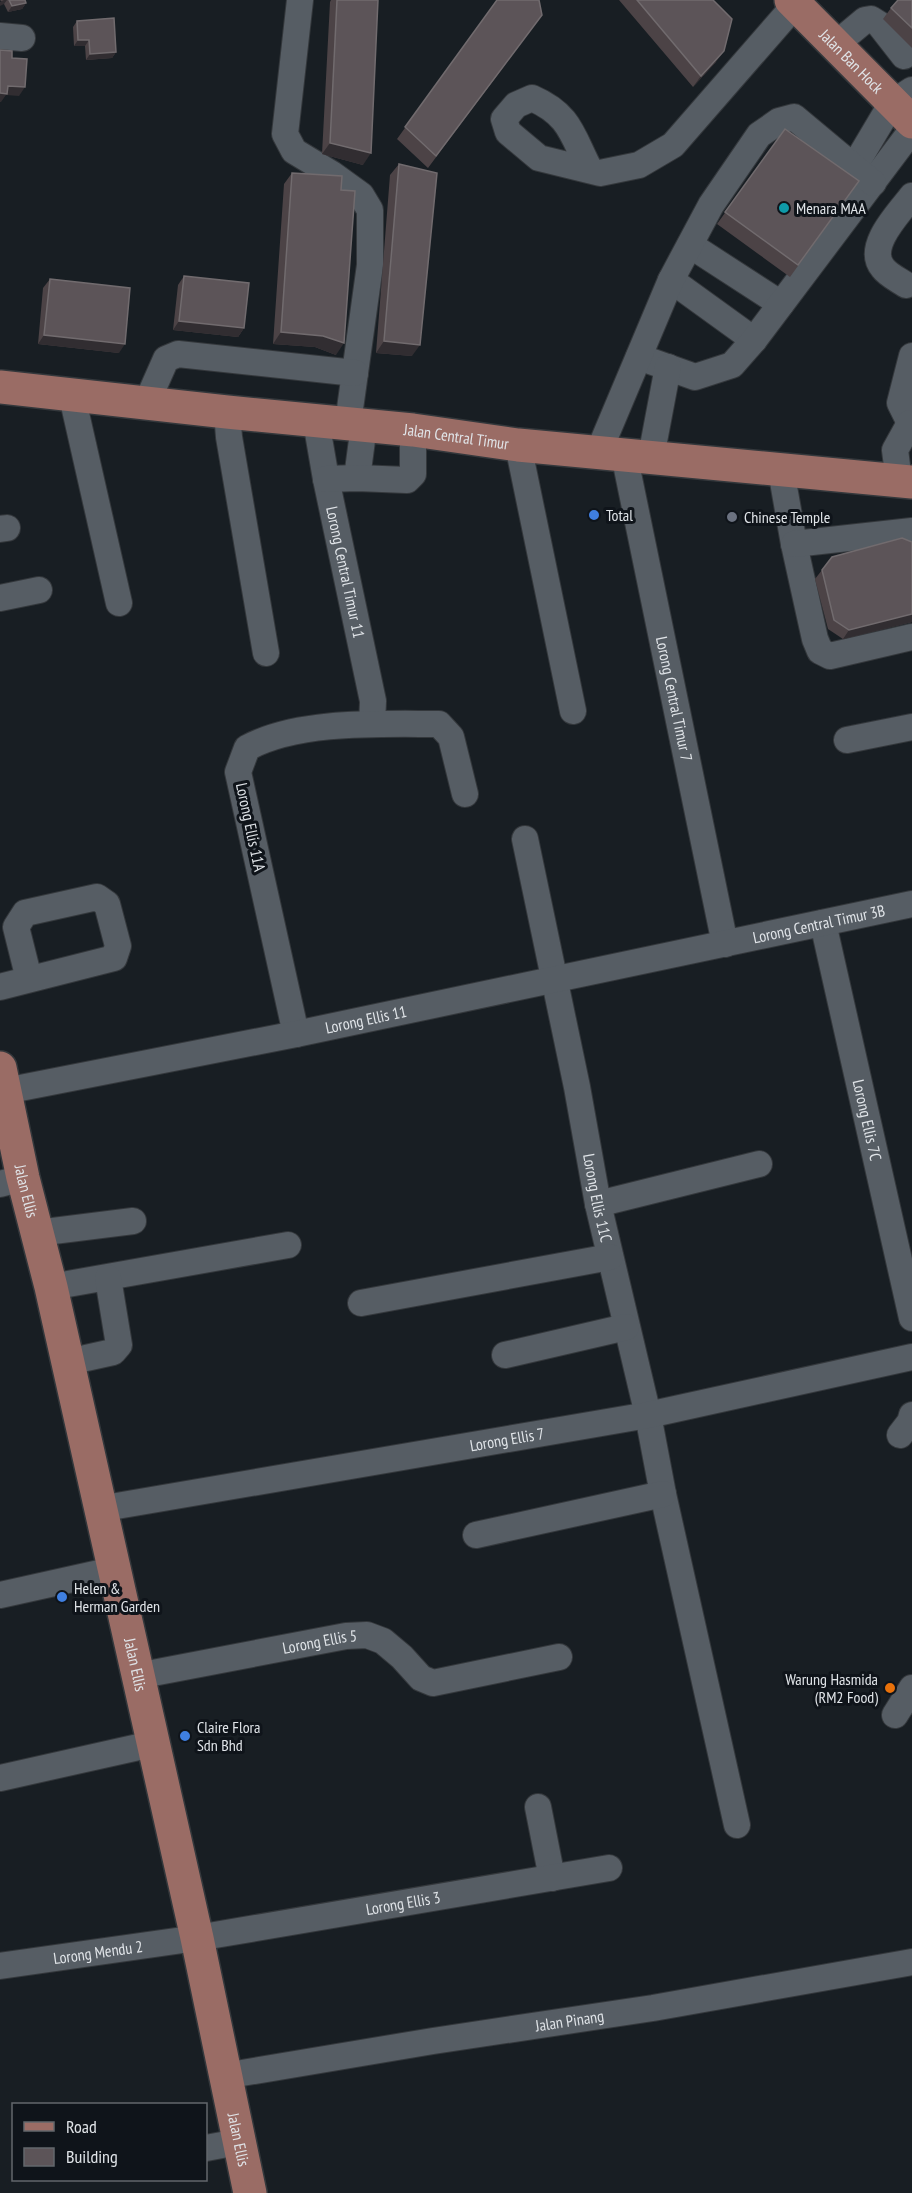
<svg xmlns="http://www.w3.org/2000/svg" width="912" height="2193" font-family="'PT Sans Narrow',sans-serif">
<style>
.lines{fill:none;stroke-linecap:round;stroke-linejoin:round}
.minor-casing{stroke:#34383c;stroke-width:28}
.major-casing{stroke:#34383c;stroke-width:36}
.minor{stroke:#565d64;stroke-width:26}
.major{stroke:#9a6c65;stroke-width:33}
.wall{fill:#4c4346}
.shaded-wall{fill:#312d31}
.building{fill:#5c5458;stroke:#716b6e;stroke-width:1.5}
.culture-dot{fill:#0f9aa8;stroke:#0f141a;stroke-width:2}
.shop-dot{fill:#3f7fe0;stroke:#0f141a;stroke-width:2}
.worship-dot{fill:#6b7280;stroke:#0f141a;stroke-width:2}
.food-dot{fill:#e8710a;stroke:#0f141a;stroke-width:2}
.labels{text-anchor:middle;stroke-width:6;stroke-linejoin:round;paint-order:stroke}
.street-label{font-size:16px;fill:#e0e4e8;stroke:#0f141a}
.poi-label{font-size:16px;fill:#e0e4e8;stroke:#0f141a;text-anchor:start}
</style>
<rect width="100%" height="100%" fill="#181e23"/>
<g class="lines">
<defs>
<g id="minor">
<path d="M 300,0 L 285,134 L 294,151 L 332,174 L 361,195 L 370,210 L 370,265 L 348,423"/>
<path d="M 0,36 L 22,38"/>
<path d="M 835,45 L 865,20 L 871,19 L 879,24 L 904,56"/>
<path d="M 854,167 L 892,103 L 912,90"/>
<path d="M 590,170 C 572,136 571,115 532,98 L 516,105 L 504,119 L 508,132 L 539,158 L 600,173 L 639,165 L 673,145 L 795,5"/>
<path d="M 690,245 L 781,304"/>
<path d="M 671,280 L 754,340"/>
<path d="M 906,285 C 899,280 888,275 883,268 C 865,247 899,213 912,196"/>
<path d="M 639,357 L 695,377 L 732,365 L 754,340 L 912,130"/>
<path d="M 72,396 L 119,603"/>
<path d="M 147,402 L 166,359 L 178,354 L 355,373"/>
<path d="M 227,412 L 229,437 L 266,653"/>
<path id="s1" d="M 316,421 L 326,479 L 373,701 L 372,724"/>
<path d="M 910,423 L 900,403 L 912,356"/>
<path d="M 518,445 L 573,711"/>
<path d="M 599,451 L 671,280 L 711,205 L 759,135 L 779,121 L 794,117 L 873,183"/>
<path id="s2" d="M 624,454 L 725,944"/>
<path d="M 651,457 L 668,367"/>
<path d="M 781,470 L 794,544 L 815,639 L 820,651 L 830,656 L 912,637"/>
<path d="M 357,478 L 364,425"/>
<path d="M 326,479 L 357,478 L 407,480 L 413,474 L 413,430"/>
<path d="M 899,481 L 895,450 L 910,423"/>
<path d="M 0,529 L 7,528"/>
<path d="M 794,544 L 912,531"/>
<path d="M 0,598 L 39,590"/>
<path d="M 847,740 L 912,727"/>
<path id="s3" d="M 525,839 L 577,1087 L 598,1204 L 648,1415 L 663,1494 L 737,1825"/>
<path id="s4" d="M 823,923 L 912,1318"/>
<path d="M 0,987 L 114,958 L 118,946 L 107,904 L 97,897 L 25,913 L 16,927 L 29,979"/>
<path d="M 296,1034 L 238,772 L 247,748 C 298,720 381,724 439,724 L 451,737 L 465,794"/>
<path id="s5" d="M 5,1091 L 296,1034 L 912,904"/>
<path d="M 0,1184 L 23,1178"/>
<path d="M 598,1204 L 759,1164"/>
<path d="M 37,1233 L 133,1221"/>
<path d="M 51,1287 L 288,1245"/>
<path d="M 361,1303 L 610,1257"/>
<path d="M 505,1355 L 626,1327"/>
<path d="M 68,1362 L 113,1352 L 119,1345 L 108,1278"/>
<path d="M 900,1435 L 910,1422 L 912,1415"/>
<path id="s6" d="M 99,1509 L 648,1415 L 912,1357"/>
<path d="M 476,1535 L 663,1494"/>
<path d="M 0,1595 L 113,1570"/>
<path id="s7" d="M 137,1676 L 346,1636 L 367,1635 L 383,1641 L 402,1657 L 421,1678 L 433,1683 L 559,1657"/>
<path d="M 895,1715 L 912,1688"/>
<path d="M 0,1778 L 152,1744"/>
<path d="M 538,1807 L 552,1878"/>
<path id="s8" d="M 0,1966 L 197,1938 L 609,1868"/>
<path id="s9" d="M 224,2076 L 433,2041 L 653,2008 L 912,1962"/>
<path d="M 206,2148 L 238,2142"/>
</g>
<g id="major">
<path id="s10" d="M 791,0 L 912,122"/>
<path id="s11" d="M 0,387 L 227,412 L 413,430 L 518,445 L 912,482"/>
<path id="s12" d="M 0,1068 L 23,1178 L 51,1287 L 197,1938 L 250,2193"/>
</g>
</defs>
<use href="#minor" class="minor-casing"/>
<use href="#major" class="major-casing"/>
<use href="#minor" class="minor"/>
<use href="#major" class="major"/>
</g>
<path class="wall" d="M 0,0 L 25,0 L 26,3 L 22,9 L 8,12 L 4,4 Z
M 331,0 L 378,0 L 363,165 L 322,154 L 330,2 Z
M 497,0 L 542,15 L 428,168 L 397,139 Z
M 619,0 L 713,0 L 716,62 L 693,87 Z
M 912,0 L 912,48 L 883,19 L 891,8 Z
M 77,21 L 116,52 L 112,58 L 86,60 L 85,46 L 74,46 L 73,27 Z
M 785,129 L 859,181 L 790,277 L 717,224 Z
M 399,164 L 412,356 L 376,353 L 390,175 Z
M 292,173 L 341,190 L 336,355 L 315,347 L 273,344 L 284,184 Z
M 184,276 L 244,328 L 238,337 L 173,330 L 178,285 Z
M 50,279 L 119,353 L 38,344 L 43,288 Z
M 912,542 L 912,622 L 843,639 L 828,629 L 815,579 L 822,570 Z"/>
<path class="shaded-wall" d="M 4,0 L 7,0 L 4,4 L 0,6 L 0,2 Z
M 26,3 L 22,9 L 8,12 L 12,6 Z
M 78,40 L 89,40 L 85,46 L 74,46 Z
M 724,51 L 716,62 L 693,87 L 701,76 Z
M 116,52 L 112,58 L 86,60 L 90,54 Z
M 8,86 L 25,87 L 19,96 L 6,95 L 1,102 L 0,102 L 0,93 Z
M 330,143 L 371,153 L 363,165 L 322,154 Z
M 179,321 L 244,328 L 238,337 L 173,330 Z
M 281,332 L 323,336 L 344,343 L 336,355 L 315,347 L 273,344 Z
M 44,335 L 125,344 L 119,353 L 38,344 Z
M 384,341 L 420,345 L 412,356 L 376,353 Z
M 912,614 L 912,622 L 843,639 L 849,630 Z"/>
<path class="building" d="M 9,0 L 25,0 L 26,3 L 12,6 Z
M 337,0 L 378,0 L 371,153 L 330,143 Z
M 497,0 L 539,0 L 542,15 L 436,156 L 405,127 Z
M 637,0 L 713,0 L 732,19 L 724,51 L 701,76 Z
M 898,0 L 912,0 L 912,28 L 891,8 Z
M 114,18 L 116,52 L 90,54 L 89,40 L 78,40 L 77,21 Z
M 0,50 L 12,51 L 12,58 L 27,59 L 25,87 L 8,86 L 7,94 L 0,93 Z
M 785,129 L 859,181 L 798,265 L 725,212 Z
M 399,164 L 437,173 L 420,345 L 384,341 Z
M 292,173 L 342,176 L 341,190 L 355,191 L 344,343 L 323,336 L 281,332 Z
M 184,276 L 249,283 L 244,328 L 179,321 Z
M 50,279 L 130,288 L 125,344 L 44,335 Z
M 902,538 L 912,542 L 912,614 L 849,630 L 834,620 L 822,570 L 832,557 Z"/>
<circle class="culture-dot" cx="784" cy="208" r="6"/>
<g class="shop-dot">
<circle cx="594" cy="515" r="6"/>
<circle cx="62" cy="1597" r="6"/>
<circle cx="185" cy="1736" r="6"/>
</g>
<circle class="worship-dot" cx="732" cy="517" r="6"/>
<circle class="food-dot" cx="890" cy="1688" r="6"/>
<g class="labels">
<g class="street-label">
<text dy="6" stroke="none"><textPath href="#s10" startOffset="86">Jalan Ban Hock</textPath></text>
<text dy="6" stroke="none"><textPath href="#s11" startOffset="459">Jalan Central Timur</textPath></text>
<text dy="6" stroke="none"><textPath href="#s1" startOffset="154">Lorong Central Timur 11</textPath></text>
<text dy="6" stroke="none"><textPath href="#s2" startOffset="250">Lorong Central Timur 7</textPath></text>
<text transform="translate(251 827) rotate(78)" y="6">Lorong Ellis 11A</text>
<text dy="6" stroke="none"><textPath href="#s5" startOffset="831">Lorong Central Timur 3B</textPath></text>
<text dy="6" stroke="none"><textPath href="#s5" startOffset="368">Lorong Ellis 11</textPath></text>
<text dy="6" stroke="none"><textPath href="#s4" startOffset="202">Lorong Ellis 7C</textPath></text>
<text dy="6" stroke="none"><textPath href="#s12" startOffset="126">Jalan Ellis</textPath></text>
<text dy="6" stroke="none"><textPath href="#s3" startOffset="366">Lorong Ellis 11C</textPath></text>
<text dy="6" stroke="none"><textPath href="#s6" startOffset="414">Lorong Ellis 7</textPath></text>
<text dy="6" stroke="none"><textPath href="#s7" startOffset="186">Lorong Ellis 5</textPath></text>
<text dy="6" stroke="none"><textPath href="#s12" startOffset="612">Jalan Ellis</textPath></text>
<text dy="6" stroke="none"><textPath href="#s8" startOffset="408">Lorong Ellis 3</textPath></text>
<text dy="6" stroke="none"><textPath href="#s8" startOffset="99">Lorong Mendu 2</textPath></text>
<text dy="6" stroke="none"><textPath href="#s9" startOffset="350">Jalan Pinang</textPath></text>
<text dy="6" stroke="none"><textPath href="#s12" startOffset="1098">Jalan Ellis</textPath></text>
</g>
<g class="poi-label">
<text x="796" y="214">Menara MAA</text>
<text x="606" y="521">Total</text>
<text x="744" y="523">Chinese Temple</text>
<text x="74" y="1594">Helen &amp;<tspan x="74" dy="18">Herman Garden</tspan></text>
<text x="878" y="1685" text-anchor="end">Warung Hasmida<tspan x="878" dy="18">(RM2 Food)</tspan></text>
<text x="197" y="1733">Claire Flora<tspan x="197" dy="18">Sdn Bhd</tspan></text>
</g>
</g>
<rect x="12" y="2103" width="195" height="78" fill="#0f141a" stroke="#63676c" stroke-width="1.5"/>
<rect x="24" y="2122" width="30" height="9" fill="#9a6c65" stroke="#63676c" stroke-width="1.5"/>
<text x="66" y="2133" font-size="18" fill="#e0e4e8">Road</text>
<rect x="24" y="2148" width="30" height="18" fill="#5c5458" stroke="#63676c" stroke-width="1.5"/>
<text x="66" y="2163" font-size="18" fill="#e0e4e8">Building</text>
</svg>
